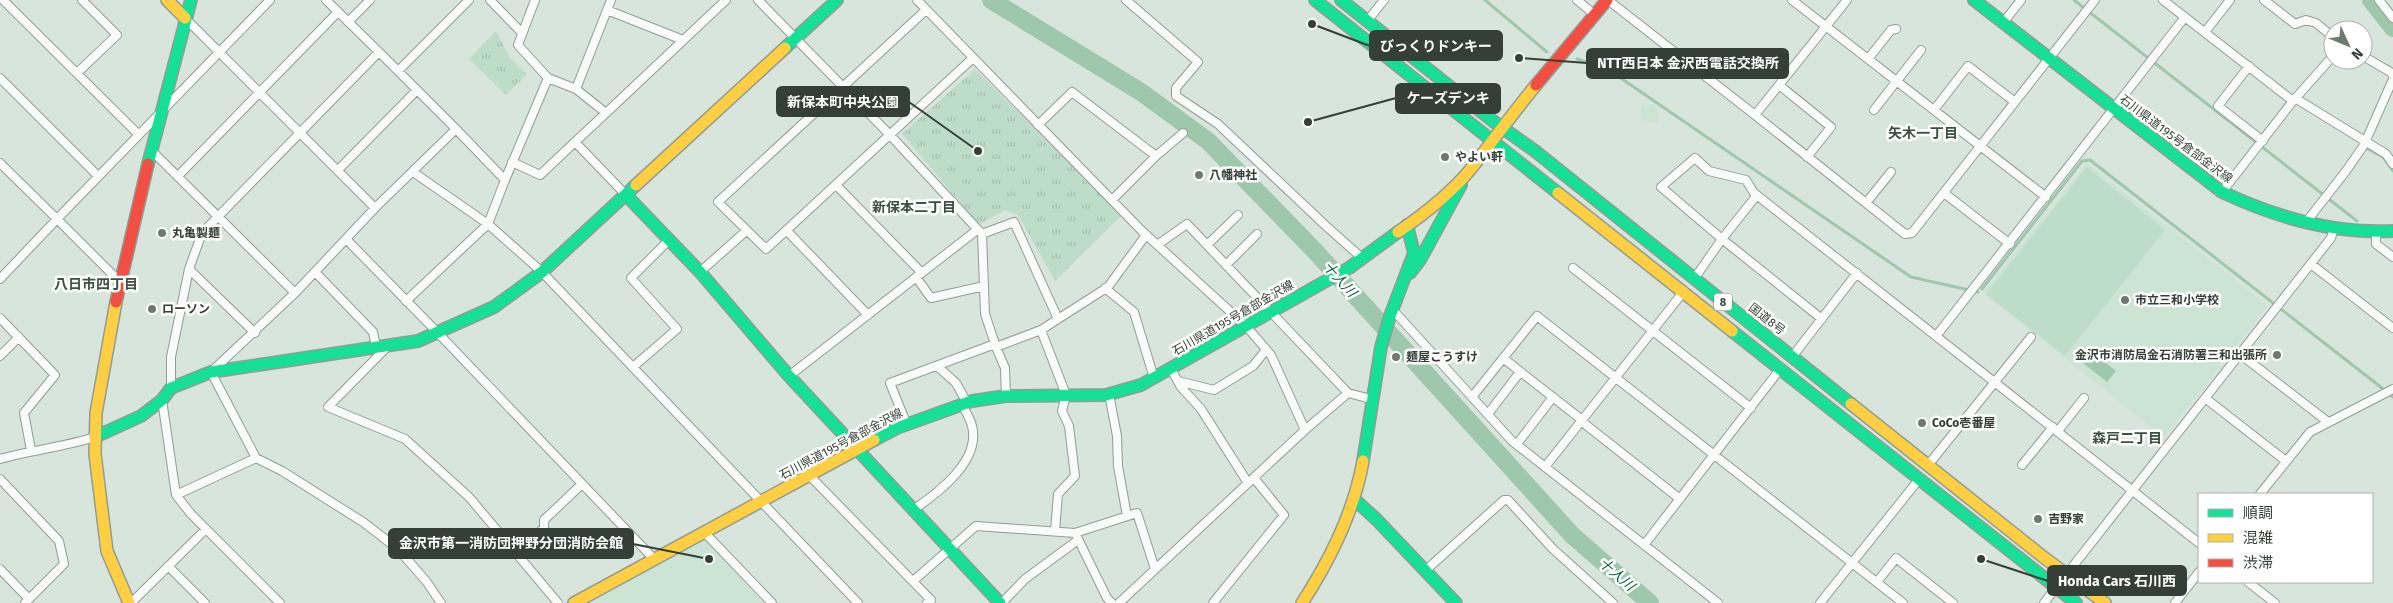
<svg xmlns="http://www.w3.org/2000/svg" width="2393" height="603" font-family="'Fira Sans','Noto Sans JP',sans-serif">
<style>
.built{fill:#cce4d4}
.green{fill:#beddc8}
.park{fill:url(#park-tufts)}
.water{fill:#9ec8ac}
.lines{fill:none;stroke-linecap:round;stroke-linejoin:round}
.stream{stroke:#9ec8ac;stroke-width:3}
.river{stroke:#9ec8ac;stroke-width:18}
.street-casing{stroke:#929c95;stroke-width:10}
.fast-casing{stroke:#929c95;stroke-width:14}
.slow-casing{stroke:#929c95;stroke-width:14}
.jam-casing{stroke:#929c95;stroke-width:14}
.street{stroke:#f9fbfa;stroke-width:8}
.fast{stroke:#16e098;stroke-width:11}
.slow{stroke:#ffcf43;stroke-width:11}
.jam{stroke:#f24e42;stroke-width:11}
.poi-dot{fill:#6e7971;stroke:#fff;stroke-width:2}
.labels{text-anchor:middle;stroke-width:5;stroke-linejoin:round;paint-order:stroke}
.shield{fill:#fff;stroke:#727974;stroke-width:1}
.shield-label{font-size:11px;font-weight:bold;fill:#353f38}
.street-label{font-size:12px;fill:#353f38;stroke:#fff}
.poi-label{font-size:12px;font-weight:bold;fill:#353f38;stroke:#fff;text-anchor:start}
.neighbourhood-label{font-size:14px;font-weight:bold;fill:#3c5142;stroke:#fff}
.water-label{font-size:14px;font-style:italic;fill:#076337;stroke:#fff}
.leader{fill:none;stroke:#353f38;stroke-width:2}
.callout-dot{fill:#353f38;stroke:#fff;stroke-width:2}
.callout{fill:#353f38;stroke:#353f38;stroke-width:2}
.callout-label{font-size:14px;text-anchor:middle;font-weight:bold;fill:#fff}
</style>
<defs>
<pattern id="park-tufts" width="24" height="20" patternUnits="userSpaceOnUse" patternTransform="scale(1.25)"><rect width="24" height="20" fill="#beddc8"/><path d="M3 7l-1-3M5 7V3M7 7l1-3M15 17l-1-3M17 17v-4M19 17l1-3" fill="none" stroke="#a4bfad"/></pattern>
</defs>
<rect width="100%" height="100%" fill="#d8e5dc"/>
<path class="built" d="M 1653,104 L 1658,108 L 1658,122 L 1641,122 L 1641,105 Z
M 2087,163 L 2268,306 L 2164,437 L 1983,293 Z
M 705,540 L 765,603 L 590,603 Z"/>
<path class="green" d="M 2087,167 L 2165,230 L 2065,356 L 1986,294 Z"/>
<path class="park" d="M 496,31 L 510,58 L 527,74 L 506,95 L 469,59 Z
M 975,69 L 1122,215 L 1055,281 L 1018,215 L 1005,210 L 979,225 L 902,134 Z"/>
<path class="water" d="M 2087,348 L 2116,371 L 2107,382 L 2078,359 Z"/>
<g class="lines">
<path class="stream" d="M 1485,0 L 1547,52
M 2074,0 L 2357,221
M 1577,59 L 1609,70 L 1911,277 L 1978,292
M 2366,148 L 2383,157 L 2393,171
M 1982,289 L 2082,161 L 2090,160 L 2382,388
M 2391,396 L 2393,397"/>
<path class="river" d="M 991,0 L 1141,92 L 1208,141 L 1314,250 L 1572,535 L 1650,603
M 2371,0 L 2393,28"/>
<defs>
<path id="street" d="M 3,0 L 138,134
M 490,0 L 522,33
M 535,0 L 518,45 L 548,78
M 758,0 L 890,135 L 982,234 L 1014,222 L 1058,319 L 1108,287 L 1146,235
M 917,0 L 1142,231 L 1246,326 L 1271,355 L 1305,430
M 1126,0 L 1198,62 L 1176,88 L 1176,96 L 1218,124 L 1326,226 L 1362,258
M 1577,0 L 1595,15
M 1608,0 L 1755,115 L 1847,0
M 1792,0 L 2046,197
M 2163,0 L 2293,101
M 2264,0 L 2295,24 L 2306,20 L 2316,23 L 2333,37
M 2379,0 L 2393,18
M 607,10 L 683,40
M 926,10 L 718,202 L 766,249 L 973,58
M 185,18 L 375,208
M 1368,20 L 1384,0
M 348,22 L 370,0
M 2003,23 L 2021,0
M 2205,32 L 2230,0
M 2363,56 L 2392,73 L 2393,76
M 1868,59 L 1891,30 L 1896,29
M 2249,66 L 2218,106 L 2263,141
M 398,71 L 469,0
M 77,73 L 117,35 L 82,0
M 0,78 L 98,176
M 1779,85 L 1831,127 L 1807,157
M 576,89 L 611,0
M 2295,98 L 2386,154 L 2393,164
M 1874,110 L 1921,50
M 1934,110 L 1968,66 L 2015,102
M 606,113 L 575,142 L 626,195
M 1755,115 L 1905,234 L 1912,233 L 2095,0
M 1038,125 L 1072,92 L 1156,156
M 456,129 L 505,180 L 548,78 L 576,89 L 606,113 L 726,0
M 151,150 L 295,293
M 512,162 L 540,175 L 575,142
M 0,163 L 57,219 L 270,0
M 338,170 L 417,90
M 413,172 L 488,224 L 542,272 L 858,603
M 178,176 L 338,12
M 836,185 L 922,273
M 2222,192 L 2293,101 L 2333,56
M 1944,193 L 2010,244
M 1757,195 L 1722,239 L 1822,319
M 1112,200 L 1156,156 L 1183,133
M 1866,203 L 1891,172
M 2307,221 L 2346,171 L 2364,145 L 2393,79
M 787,231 L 868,315
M 2376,232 L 2376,244 L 2393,257
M 982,234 L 985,314 L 996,347
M 346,239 L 437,332 L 654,559
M 1157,245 L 1187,224 L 1348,393
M 1207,245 L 1238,215
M 2311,264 L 2393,328
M 1226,265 L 1257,234
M 1573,268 L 1751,408
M 189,269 L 255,333
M 315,272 L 373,332 L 376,347
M 700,272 L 746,231
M 916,277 L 931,298 L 984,286
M 0,279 L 57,219 L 120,282
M 1694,279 L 1722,239 L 1661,187 L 1695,158 L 1709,171 L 1746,180 L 1754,193 L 2199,543
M 1105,288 L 1134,312 L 1154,378
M 406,301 L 488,224 L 505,180
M 1393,310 L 1472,397 L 1537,316 L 1903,603
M 0,318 L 55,375 L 24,413 L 31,450
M 1041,330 L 1066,395 L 1062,411 L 1069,426 L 1075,476 L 1058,494 L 1055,531
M 1937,335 L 2185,17
M 389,345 L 328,407 L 405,439 L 469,497 L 558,603
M 2240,354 L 2328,422
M 0,356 L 19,337
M 1792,357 L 1857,273
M 1503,358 L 1582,420
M 937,366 L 956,383 L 967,403
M 633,367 L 677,329 L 631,278 L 669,240
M 1171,369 L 1181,387 L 1201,409 L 1248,483
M 789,376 L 977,230
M 1178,381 L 1214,390 L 1253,366 L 1266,350
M 171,388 L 171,357 L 189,269 L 202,233 L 379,52 L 326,0
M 1109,394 L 1117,436 L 1118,466 L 1127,516
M 1006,396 L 1005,368 L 996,347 L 1041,330 L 1058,319
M 1472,397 L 1512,441 L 1718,603
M 2205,398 L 2286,461
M 162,400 L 176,495 L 191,514 L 280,603
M 1488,414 L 1520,372
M 1581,421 L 1680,499
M 907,425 L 890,383 L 995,344
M 2058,431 L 2084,398
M 1517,444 L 1553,397
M 256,458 L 282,471 L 363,522 L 398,549 L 426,581 L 441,603
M 0,459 C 31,450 64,447 95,437
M 1929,464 L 2031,337
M 2022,465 L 2053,427
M 1545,467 L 1684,291
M 809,475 L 931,600 L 927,603
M 0,479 L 59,541 L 64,564 L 25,603
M 2260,494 L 2310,432 L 2393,389
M 176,495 L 256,458 L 211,372 L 295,293 L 375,208 L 456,129 L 379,52
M 913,510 C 938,493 981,461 972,426 C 970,418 965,411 962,404
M 705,533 L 772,603
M 1077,537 L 1107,598 L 1112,603
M 1644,545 L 1781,368
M 516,552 L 544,528 L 544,520 L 582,484
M 168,566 L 205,603
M 0,569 L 29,599
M 1426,570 L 1504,500 L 1508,500 L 1553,549 L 1613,603
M 913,581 L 976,526 L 1075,533 L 1137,513 L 1155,569
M 1877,582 L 1896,558 L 1953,603
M 2248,582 L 2275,603
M 131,603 L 206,529
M 1002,603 L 1025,579 L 1078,540
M 1119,603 L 1305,430 L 1348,393 L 1371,399
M 1213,603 L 1284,515 L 1254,478
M 1820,603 L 1920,478
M 2044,603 L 2331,238 L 2334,228
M 2175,603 L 2199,572"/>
<path id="fast" d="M 1315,0 L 1558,193
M 1341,0 L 1493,121 L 1535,151 L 1851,404
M 1974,0 L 2222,192 C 2275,217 2334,234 2393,231
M 785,48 L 837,0
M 148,164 L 191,0
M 626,195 L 700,272 L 789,376 L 1000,603
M 1410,273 L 1420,260 L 1461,185
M 1732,331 L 2076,603
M 95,437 L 141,416 L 162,400 L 171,388 L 211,372 L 418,341 L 494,307 L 542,272 L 636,185
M 874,440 L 897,428 L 972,401 L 1006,396 L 1106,395 L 1141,385 L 1349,268 L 1398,232
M 1363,461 L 1381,347 L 1390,316 L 1414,253 L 1407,225
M 1354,499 L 1376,519 L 1456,603"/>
<path id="slow" d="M 167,0 L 185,18
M 636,185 L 785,48
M 1558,193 L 1732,331
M 1398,232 C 1423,215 1450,194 1470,170 C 1492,142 1513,113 1536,85
M 116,302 L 96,413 L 95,454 L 107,551 L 129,603
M 1851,404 L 2042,556 L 2105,603
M 574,603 L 874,440
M 1302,603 C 1330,560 1354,512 1363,461"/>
<path id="jam" d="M 1536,85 L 1607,0
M 116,302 L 148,164"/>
</defs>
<use href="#street" class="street-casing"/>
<use href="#fast" class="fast-casing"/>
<use href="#slow" class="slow-casing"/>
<use href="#jam" class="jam-casing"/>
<use href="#street" class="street"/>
<use href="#fast" class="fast"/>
<use href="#slow" class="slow"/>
<use href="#jam" class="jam"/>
</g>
<g class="poi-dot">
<circle cx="1445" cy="157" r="5"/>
<circle cx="1199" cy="175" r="5"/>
<circle cx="162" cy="233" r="5"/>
<circle cx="2125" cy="300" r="5"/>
<circle cx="152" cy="309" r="5"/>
<circle cx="2277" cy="355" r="5"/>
<circle cx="1396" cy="357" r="5"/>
<circle cx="1922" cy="423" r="5"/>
<circle cx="2038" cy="519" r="5"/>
</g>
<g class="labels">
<rect class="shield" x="1714" y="293.5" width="18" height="17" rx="4"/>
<g class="shield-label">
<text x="1723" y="306">8</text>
</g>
<g class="street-label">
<text transform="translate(2176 139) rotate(37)" y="4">石川県道195号倉部金沢線</text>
<text transform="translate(1233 318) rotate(-30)" y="4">石川県道195号倉部金沢線</text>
<text transform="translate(1767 319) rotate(38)" y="4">国道8号</text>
<text transform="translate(841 444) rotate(-28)" y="4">石川県道195号倉部金沢線</text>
</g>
<g class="poi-label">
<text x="1455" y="161">やよい軒</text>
<text x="1209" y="179">八幡神社</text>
<text x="172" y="237">丸亀製麺</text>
<text x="2135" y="304">市立三和小学校</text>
<text x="162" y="313">ローソン</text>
<text x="2267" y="359" text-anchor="end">金沢市消防局金石消防署三和出張所</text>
<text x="1406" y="361">麺屋こうすけ</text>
<text x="1932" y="427">CoCo壱番屋</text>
<text x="2048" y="523">吉野家</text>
</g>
<g class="neighbourhood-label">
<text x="1923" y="138">矢木一丁目</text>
<text x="914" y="212">新保本二丁目</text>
<text x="96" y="289">八日市四丁目</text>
<text x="2127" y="443">森戸二丁目</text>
</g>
<g class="water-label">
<text transform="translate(1340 279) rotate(48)" y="5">十人川</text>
<text transform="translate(1617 574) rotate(41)" y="5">十人川</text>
</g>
</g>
<path class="leader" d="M1312 24L1370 46M1519 58L1587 63M1308 122L1396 98M978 151L909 102M709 559L633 544M1981 559L2048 581"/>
<g class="callout-dot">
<circle cx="1312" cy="24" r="5"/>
<circle cx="1519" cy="58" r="5"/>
<circle cx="1308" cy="122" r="5"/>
<circle cx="978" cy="151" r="5"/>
<circle cx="709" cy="559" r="5"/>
<circle cx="1981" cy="559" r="5"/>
</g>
<g class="callout">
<rect x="1370" y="31" width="132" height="29" rx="5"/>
<rect x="1587" y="49" width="201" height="29" rx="5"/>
<rect x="1396" y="84" width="104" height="29" rx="5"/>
<rect x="777" y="87" width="132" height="29" rx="5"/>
<rect x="389" y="529" width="244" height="29" rx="5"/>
<rect x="2048" y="566" width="138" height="29" rx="5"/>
</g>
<g class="callout-label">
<text x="1436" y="51">びっくりドンキー</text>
<text x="1688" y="68">NTT西日本 金沢西電話交換所</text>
<text x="1448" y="103">ケーズデンキ</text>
<text x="843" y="107">新保本町中央公園</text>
<text x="511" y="548">金沢市第一消防団押野分団消防会館</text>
<text x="2117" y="586">Honda Cars 石川西</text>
</g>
<rect x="2198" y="493" width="175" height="90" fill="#ffffff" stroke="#aeb2af"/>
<rect x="2208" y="509" width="25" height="8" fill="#16e098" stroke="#aeb2af"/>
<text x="2243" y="518" font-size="15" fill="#353f38">順調</text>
<rect x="2208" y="534" width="25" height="8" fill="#ffcf43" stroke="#aeb2af"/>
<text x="2243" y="543" font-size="15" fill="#353f38">混雑</text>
<rect x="2208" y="559" width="25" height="8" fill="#f24e42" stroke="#aeb2af"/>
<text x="2243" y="568" font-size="15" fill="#353f38">渋滞</text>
<g transform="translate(2348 45) rotate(134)"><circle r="24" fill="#ffffff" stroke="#aeb2af"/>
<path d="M0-4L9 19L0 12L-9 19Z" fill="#6e7971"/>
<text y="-8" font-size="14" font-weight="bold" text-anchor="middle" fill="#353f38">N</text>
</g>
</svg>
